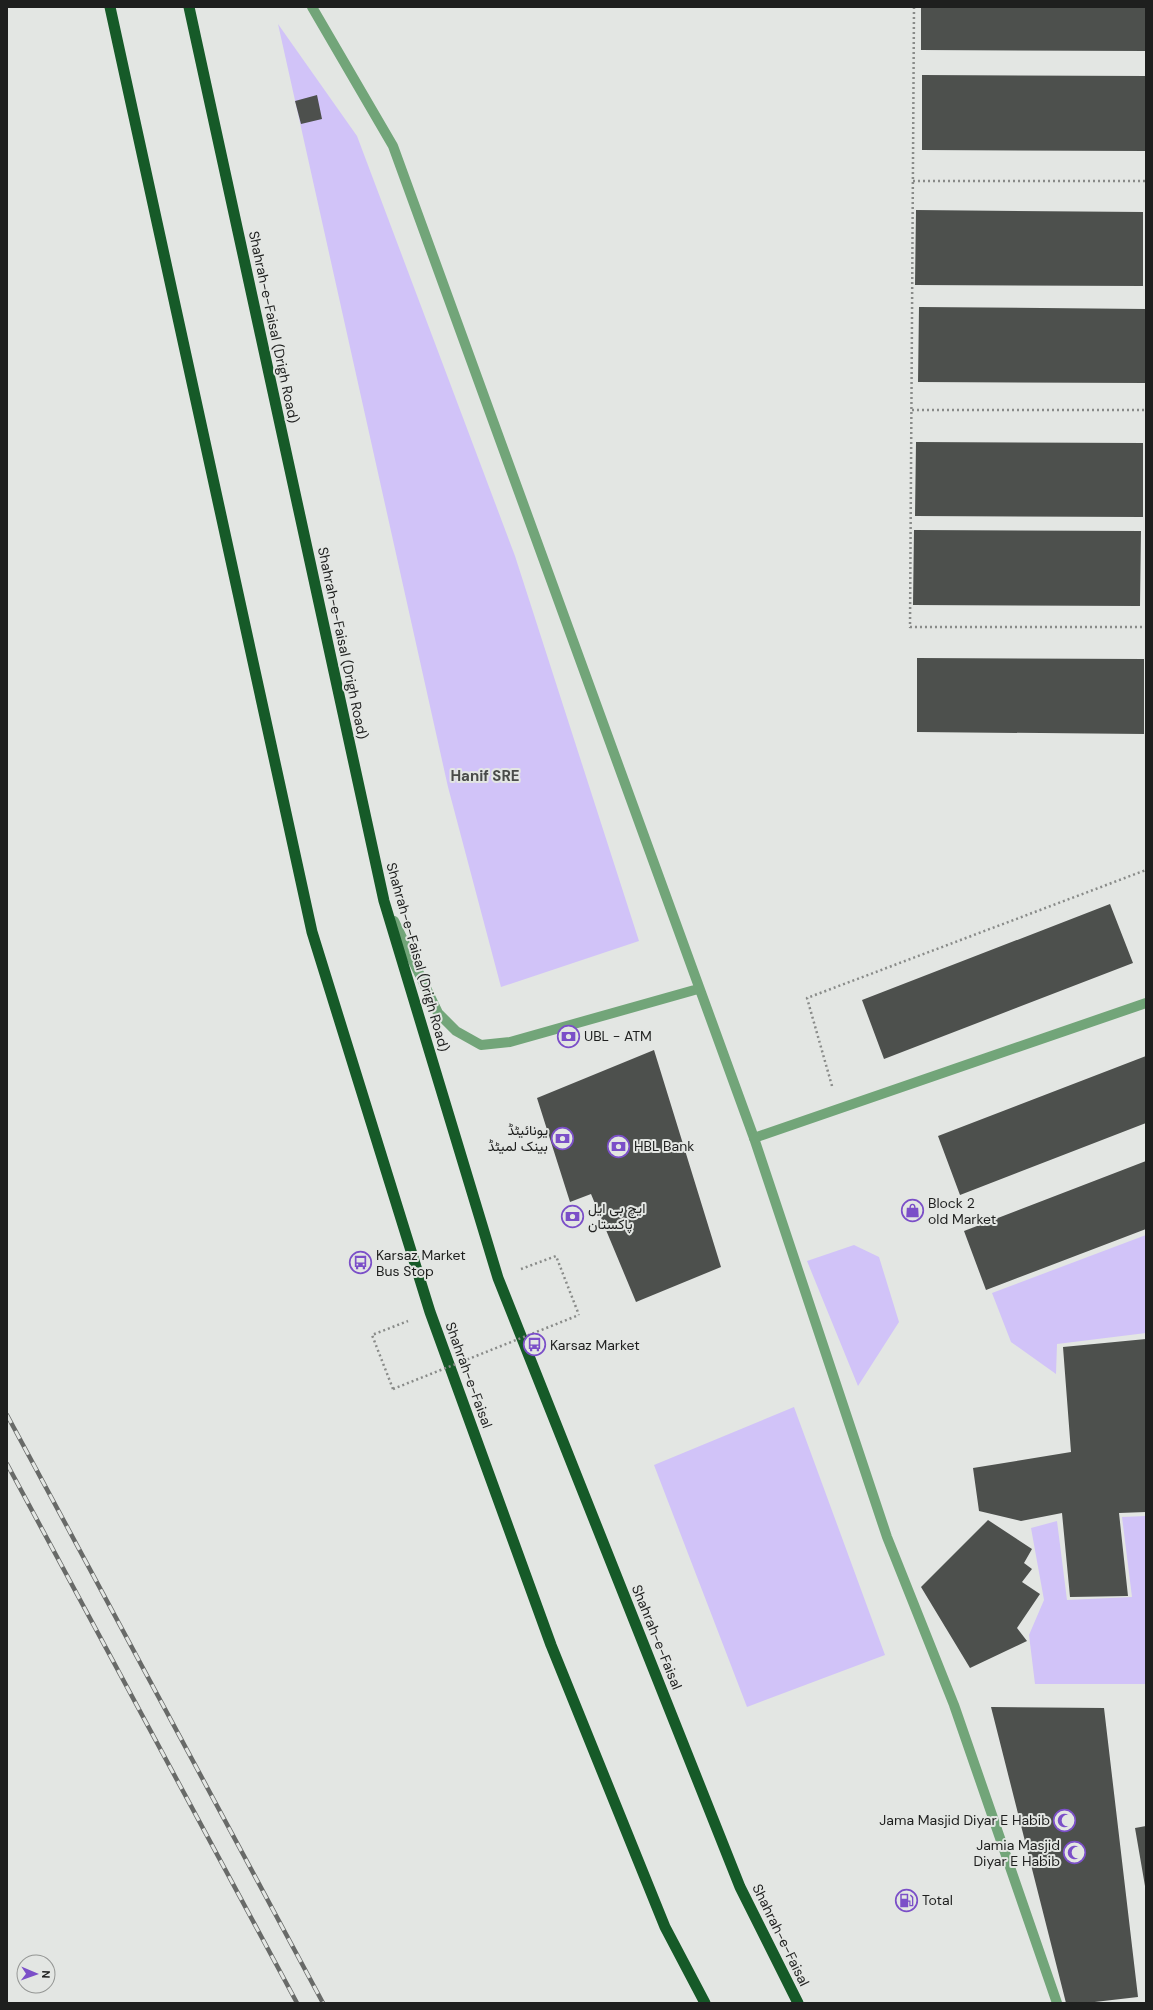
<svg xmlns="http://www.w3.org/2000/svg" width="1153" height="2010" font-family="'DM Sans',Vazirmatn,sans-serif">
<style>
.green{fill:#d1c3f8}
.building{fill:#4d504d}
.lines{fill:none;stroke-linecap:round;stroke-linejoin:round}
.path{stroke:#898b89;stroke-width:2.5;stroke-dasharray:2 3;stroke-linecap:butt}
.service{stroke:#72a579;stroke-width:10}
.minor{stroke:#72a579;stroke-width:10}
.trunk{stroke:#165a28;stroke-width:11}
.rail-casing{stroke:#686a68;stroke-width:4.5}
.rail{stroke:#e3e6e3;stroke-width:3;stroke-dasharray:9;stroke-linecap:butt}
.path-bridge{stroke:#898b89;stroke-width:2.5;stroke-dasharray:2 3;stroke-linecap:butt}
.labels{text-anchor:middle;stroke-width:4;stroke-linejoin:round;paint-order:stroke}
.street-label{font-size:14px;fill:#1e1f1e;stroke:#e3e6e3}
.poi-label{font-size:14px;fill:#1e1f1e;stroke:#e3e6e3;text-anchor:start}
.neighbourhood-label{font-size:15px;font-weight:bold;fill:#494b49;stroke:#e3e6e3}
</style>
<rect width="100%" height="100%" fill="#e3e6e3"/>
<path class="green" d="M 278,24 L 357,136 L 515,556 L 639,941 L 501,987 L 448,787 Z
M 1146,1235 L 1146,1333 L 1057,1344 L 1056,1374 L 1011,1342 L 992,1293 Z
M 854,1245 L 879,1257 L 899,1322 L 858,1386 L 807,1261 Z
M 794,1407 L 885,1655 L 747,1707 L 654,1465 Z
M 1146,1516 L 1146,1684 L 1035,1684 L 1029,1635 L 1044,1600 L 1031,1528 L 1057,1521 L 1067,1600 L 1132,1597 L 1122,1517 Z"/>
<path class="building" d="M 921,7 L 1146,7 L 1146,51 L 921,50 Z
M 922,75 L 1146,76 L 1146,151 L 922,150 Z
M 317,95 L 322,119 L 301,124 L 295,101 Z
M 916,210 L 1143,212 L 1143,286 L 915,285 Z
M 919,307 L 1146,309 L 1146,383 L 918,382 Z
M 916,442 L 1143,443 L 1143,517 L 915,516 Z
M 914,530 L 1141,531 L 1140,606 L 913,605 Z
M 917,658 L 1144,659 L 1144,734 L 917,732 Z
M 1110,904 L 1133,963 L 884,1059 L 862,1000 Z
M 654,1050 L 721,1267 L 636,1302 L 591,1194 L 570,1202 L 537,1098 Z
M 1146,1056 L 1146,1123 L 960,1195 L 938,1136 Z
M 1146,1161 L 1146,1229 L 986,1290 L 964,1231 Z
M 1146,1339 L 1146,1512 L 1119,1513 L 1128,1596 L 1070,1597 L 1062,1513 L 1021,1521 L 979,1511 L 973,1468 L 1071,1452 L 1063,1347 Z
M 988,1520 L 1032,1549 L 1024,1563 L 1032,1569 L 1022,1582 L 1040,1594 L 1017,1628 L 1027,1641 L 970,1668 L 921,1587 Z
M 991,1707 L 1104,1708 L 1138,1997 L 1086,2003 L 1066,2003 Z
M 1146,1826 L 1146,1885 L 1145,1886 L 1135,1828 Z"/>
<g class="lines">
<path class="path" d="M 914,7 L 910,627 L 1146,627
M 913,181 L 1146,181
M 912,410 L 1146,410
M 832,1086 L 807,998 L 1146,870
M 521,1269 L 556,1256 L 579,1315
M 393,1389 L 372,1335 L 408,1321"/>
<path class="service" d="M 312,7 L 393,146 L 754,1138 L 887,1537 L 954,1705 L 1057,2003
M 394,921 L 438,1013 L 456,1031 L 481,1045 L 510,1042 L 698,989"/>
<path class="minor" d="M 754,1138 L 1146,1003"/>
<path class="trunk" d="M 110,7 L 312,932 L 430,1312 L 551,1645 L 665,1927 L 705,2003
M 189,7 L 384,901 L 498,1278 L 740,1887 L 798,2003"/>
<defs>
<path id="rail" d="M 7,1415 L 323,2003
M 7,1464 L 297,2003"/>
</defs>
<use href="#rail" class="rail-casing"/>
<use href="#rail" class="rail"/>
<path class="path-bridge" d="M 393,1389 L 579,1315"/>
</g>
<defs>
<symbol id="bank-ring" viewBox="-11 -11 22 22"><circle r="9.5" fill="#e3e6e3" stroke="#7b4fc8" stroke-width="1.5"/><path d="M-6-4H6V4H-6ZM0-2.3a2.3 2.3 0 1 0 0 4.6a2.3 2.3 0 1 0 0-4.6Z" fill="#7b4fc8"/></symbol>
<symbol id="shop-ring" viewBox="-11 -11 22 22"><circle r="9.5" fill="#e3e6e3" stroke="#7b4fc8" stroke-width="1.5"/><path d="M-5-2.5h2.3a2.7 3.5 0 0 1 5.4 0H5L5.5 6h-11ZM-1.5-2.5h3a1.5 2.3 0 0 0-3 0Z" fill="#7b4fc8"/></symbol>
<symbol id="bus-ring" viewBox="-11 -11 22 22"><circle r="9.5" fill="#e3e6e3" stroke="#7b4fc8" stroke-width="1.5"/><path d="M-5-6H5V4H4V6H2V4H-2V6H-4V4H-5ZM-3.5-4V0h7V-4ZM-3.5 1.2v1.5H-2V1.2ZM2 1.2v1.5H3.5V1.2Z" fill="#7b4fc8"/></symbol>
<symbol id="mosque-ring" viewBox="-11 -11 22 22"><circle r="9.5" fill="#e3e6e3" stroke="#7b4fc8" stroke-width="1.5"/><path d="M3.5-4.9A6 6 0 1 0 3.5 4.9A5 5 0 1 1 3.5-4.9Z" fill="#7b4fc8"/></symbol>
<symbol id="fuel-ring" viewBox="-11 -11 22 22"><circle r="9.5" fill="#e3e6e3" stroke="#7b4fc8" stroke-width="1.5"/><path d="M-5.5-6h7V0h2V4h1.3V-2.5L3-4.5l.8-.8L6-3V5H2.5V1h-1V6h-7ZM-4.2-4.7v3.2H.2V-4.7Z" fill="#7b4fc8"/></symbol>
</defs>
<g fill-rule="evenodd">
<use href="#bank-ring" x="556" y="1024" width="25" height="25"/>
<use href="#bank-ring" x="550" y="1126" width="25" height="25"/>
<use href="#bank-ring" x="606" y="1134" width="25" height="25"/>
<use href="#shop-ring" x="900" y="1198" width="25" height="25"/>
<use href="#bank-ring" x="560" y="1204" width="25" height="25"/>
<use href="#bus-ring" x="348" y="1250" width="25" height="25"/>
<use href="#bus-ring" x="522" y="1332" width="25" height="25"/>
<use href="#mosque-ring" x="1052" y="1808" width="25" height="25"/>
<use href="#mosque-ring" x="1062" y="1840" width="25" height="25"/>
<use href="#fuel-ring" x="894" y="1888" width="25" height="25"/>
</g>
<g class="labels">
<g class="street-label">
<text transform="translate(274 327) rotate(78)" y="5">Shahrah-e-Faisal (Drigh Road)</text>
<text transform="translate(343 643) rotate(78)" y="5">Shahrah-e-Faisal (Drigh Road)</text>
<text transform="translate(418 957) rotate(74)" y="5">Shahrah-e-Faisal (Drigh Road)</text>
<text transform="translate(469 1375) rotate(70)" y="5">Shahrah-e-Faisal</text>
<text transform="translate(657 1637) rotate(68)" y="5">Shahrah-e-Faisal</text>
<text transform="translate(781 1935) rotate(64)" y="5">Shahrah-e-Faisal</text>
</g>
<g class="poi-label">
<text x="584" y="1041">UBL - ATM</text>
<text x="548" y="1135" text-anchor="end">یونائیٹڈ<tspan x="548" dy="16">بینک لمیٹڈ</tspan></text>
<text x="634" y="1151">HBL Bank</text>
<text x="928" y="1208">Block 2<tspan x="928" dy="16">old Market</tspan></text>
<text x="588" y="1213">ایچ بی ایل<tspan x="588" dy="16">پاکستان</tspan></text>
<text x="376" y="1260">Karsaz Market<tspan x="376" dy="16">Bus Stop</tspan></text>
<text x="550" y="1350">Karsaz Market</text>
<text x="1050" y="1825" text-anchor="end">Jama Masjid Diyar E Habib</text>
<text x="1060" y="1850" text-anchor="end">Jamia Masjid<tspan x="1060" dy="16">Diyar E Habib</tspan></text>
<text x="922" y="1905">Total</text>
</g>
<g class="neighbourhood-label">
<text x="485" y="781">Hanif SRE</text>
</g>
</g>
<rect width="1153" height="2010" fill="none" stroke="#1e1f1e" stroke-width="16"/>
<g transform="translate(36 1974) rotate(92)"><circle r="19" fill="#e3e6e3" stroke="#949694"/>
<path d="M0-3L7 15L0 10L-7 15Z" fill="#7b4fc8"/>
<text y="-6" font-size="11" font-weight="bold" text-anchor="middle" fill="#1e1f1e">N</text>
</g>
</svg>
